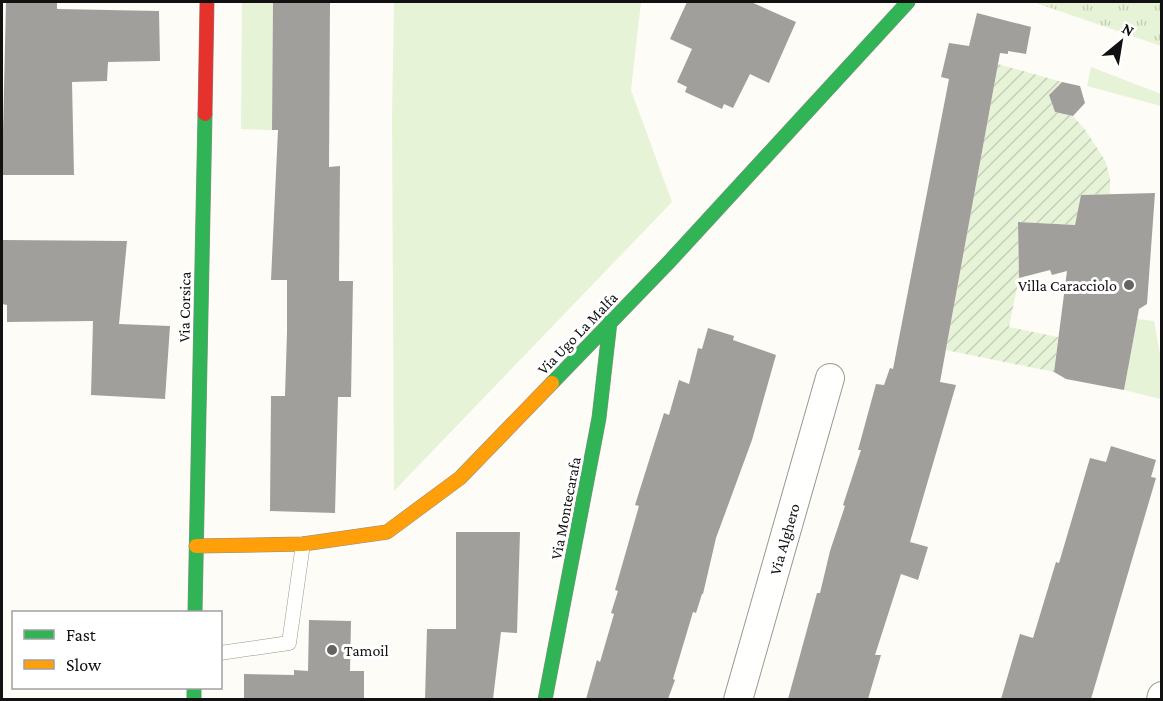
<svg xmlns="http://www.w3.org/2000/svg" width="1163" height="701" font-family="'Crimson Pro',serif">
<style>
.grass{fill:#e7f3d7}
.park{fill:url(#park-tufts)}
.garden{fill:url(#garden-furrows)}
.building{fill:#a19f9c}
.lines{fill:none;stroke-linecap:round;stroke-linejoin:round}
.lane-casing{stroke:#979795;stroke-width:15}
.street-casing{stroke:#979795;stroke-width:30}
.fast-casing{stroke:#8e8d8b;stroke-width:15}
.slow-casing{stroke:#8e8d8b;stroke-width:15}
.jam-casing{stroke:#8e8d8b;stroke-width:15}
.lane{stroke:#fffffe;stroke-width:14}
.street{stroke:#fffffe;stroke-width:28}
.fast{stroke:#30b455;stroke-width:14}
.slow{stroke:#ff9f0a;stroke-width:14}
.jam{stroke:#e5322d;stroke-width:14}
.poi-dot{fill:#646362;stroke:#fff;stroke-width:2}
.labels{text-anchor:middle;stroke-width:6;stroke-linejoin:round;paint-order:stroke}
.poi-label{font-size:16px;fill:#111;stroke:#fff;text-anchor:end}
.street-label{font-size:16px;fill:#111;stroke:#fff}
</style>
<defs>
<pattern id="park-tufts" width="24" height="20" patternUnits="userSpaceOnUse" patternTransform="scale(1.5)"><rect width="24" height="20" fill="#e7f3d7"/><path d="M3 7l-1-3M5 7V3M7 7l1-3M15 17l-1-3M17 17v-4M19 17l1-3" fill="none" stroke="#c5cfb8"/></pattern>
<pattern id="garden-furrows" width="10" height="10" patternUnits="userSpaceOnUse" patternTransform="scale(1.5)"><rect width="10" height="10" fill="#e7f3d7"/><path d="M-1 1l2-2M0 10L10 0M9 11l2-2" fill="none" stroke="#c5cfb8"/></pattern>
</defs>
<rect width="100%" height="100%" fill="#fdfcf7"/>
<path class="grass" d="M 242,2 L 273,2 L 272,130 L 241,129 Z
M 394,2 L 641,2 L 631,90 L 672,202 L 394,491 L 392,117 Z
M 1091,67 L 1161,94 L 1161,106 L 1087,86 Z
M 1137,319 L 1154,321 L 1161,360 L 1161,399 L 1124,390 Z"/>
<path class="park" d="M 1033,2 L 1161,2 L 1161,46 Z"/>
<path class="garden" d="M 998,64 L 1062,82 L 1049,95 L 1055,112 L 1073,116 L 1086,131 L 1106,162 L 1110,179 L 1110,194 L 1081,195 L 1075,225 L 1018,222 L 1019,278 L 1009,327 L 1058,337 L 1054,372 L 946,350 Z"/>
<path class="building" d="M 6,2 L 57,2 L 57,9 L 159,11 L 160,61 L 108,62 L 107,81 L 72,82 L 74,175 L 2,175 Z
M 273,2 L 330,2 L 329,167 L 340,166 L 339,281 L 353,281 L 351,397 L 338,397 L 335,513 L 270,511 L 271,396 L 285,396 L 287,332 L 287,280 L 271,280 L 278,130 L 272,130 Z
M 687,2 L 751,2 L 796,22 L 769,83 L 750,74 L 733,108 L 724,104 L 722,109 L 685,92 L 687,87 L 677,82 L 692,49 L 670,39 Z
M 977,13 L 1031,27 L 1026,54 L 1008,51 L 1008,54 L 1000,53 L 940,382 L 956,385 L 910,542 L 928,547 L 918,580 L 901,574 L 875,655 L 881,655 L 868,699 L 788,699 L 817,593 L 820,593 L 830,551 L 845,506 L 843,505 L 861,450 L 858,450 L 876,384 L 884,385 L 890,368 L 893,369 L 949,79 L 941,77 L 949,43 L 969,46 Z
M 1062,82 L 1080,86 L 1085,103 L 1073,116 L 1055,112 L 1049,95 Z
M 1155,193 L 1147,304 L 1139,309 L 1124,390 L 1066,379 L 1054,372 L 1067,271 L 1052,275 L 1050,270 L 1019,278 L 1018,222 L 1075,225 L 1081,195 Z
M 2,240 L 127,241 L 119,324 L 170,326 L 165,399 L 91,395 L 93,321 L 7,322 L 7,305 L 2,304 Z
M 708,328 L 734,336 L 733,340 L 776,355 L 752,440 L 716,538 L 703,594 L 702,594 L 696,613 L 693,612 L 673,679 L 675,680 L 668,699 L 586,699 L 597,660 L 600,662 L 614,614 L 611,613 L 618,591 L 615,590 L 639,506 L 635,505 L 664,413 L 669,415 L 679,380 L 689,384 L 698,348 L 702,349 Z
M 1111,446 L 1156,460 L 1151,477 L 1156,478 L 1091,699 L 1001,699 L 1020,634 L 1033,638 L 1056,562 L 1059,563 L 1090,458 L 1106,462 Z
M 456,532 L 520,532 L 517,633 L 501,632 L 493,699 L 425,699 L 427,629 L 456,629 Z
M 309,620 L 351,621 L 350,671 L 364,671 L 364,699 L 244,699 L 244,674 L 294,675 L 294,670 L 308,671 Z"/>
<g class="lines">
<defs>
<path id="lane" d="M 220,653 L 289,643 L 303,544"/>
<path id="street" d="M 738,700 L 830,378
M 1161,700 L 1162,696"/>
<path id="fast" d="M 552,383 L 669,262 L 908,2
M 195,612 L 205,114
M 194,688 L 194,700
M 545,700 L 599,418 L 610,322"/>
<path id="slow" d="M 196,546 L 303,544 L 387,532 L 460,478 L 552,383"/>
<path id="jam" d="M 205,114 L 207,2"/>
</defs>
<use href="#lane" class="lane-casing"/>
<use href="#street" class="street-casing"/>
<use href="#fast" class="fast-casing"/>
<use href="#slow" class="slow-casing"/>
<use href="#jam" class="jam-casing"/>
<use href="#lane" class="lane"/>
<use href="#street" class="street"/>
<use href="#fast" class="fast"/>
<use href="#slow" class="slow"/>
<use href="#jam" class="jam"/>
</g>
<g class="poi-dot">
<circle cx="1129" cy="285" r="6"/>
<circle cx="332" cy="650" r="6"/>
</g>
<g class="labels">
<g class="poi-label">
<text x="1117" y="291">Villa Caracciolo</text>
<text x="344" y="656" text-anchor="start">Tamoil</text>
</g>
<g class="street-label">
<text transform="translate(184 307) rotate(-89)" y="6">Via Corsica</text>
<text transform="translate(577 333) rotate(-46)" y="6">Via Ugo La Malfa</text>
<text transform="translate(565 508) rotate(-79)" y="6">Via Montecarafa</text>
<text transform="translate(784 539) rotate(-74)" y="6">Via Alghero</text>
</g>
</g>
<rect width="1163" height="701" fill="none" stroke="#111111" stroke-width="6"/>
<rect x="12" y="611" width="210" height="78" fill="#ffffff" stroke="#a0a0a0" stroke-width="1.5"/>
<rect x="24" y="630" width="30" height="9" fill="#30b455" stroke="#a0a0a0" stroke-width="1.5"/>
<text x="66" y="641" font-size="18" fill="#111111">Fast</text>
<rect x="24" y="660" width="30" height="9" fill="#ff9f0a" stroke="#a0a0a0" stroke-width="1.5"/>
<text x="66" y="671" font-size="18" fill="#111111">Slow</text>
<g transform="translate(1121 42) rotate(30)" stroke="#ffffff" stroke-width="4.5" paint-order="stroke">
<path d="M0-4.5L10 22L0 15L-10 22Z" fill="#111111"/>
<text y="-9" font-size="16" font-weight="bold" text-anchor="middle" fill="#111111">N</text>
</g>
</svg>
